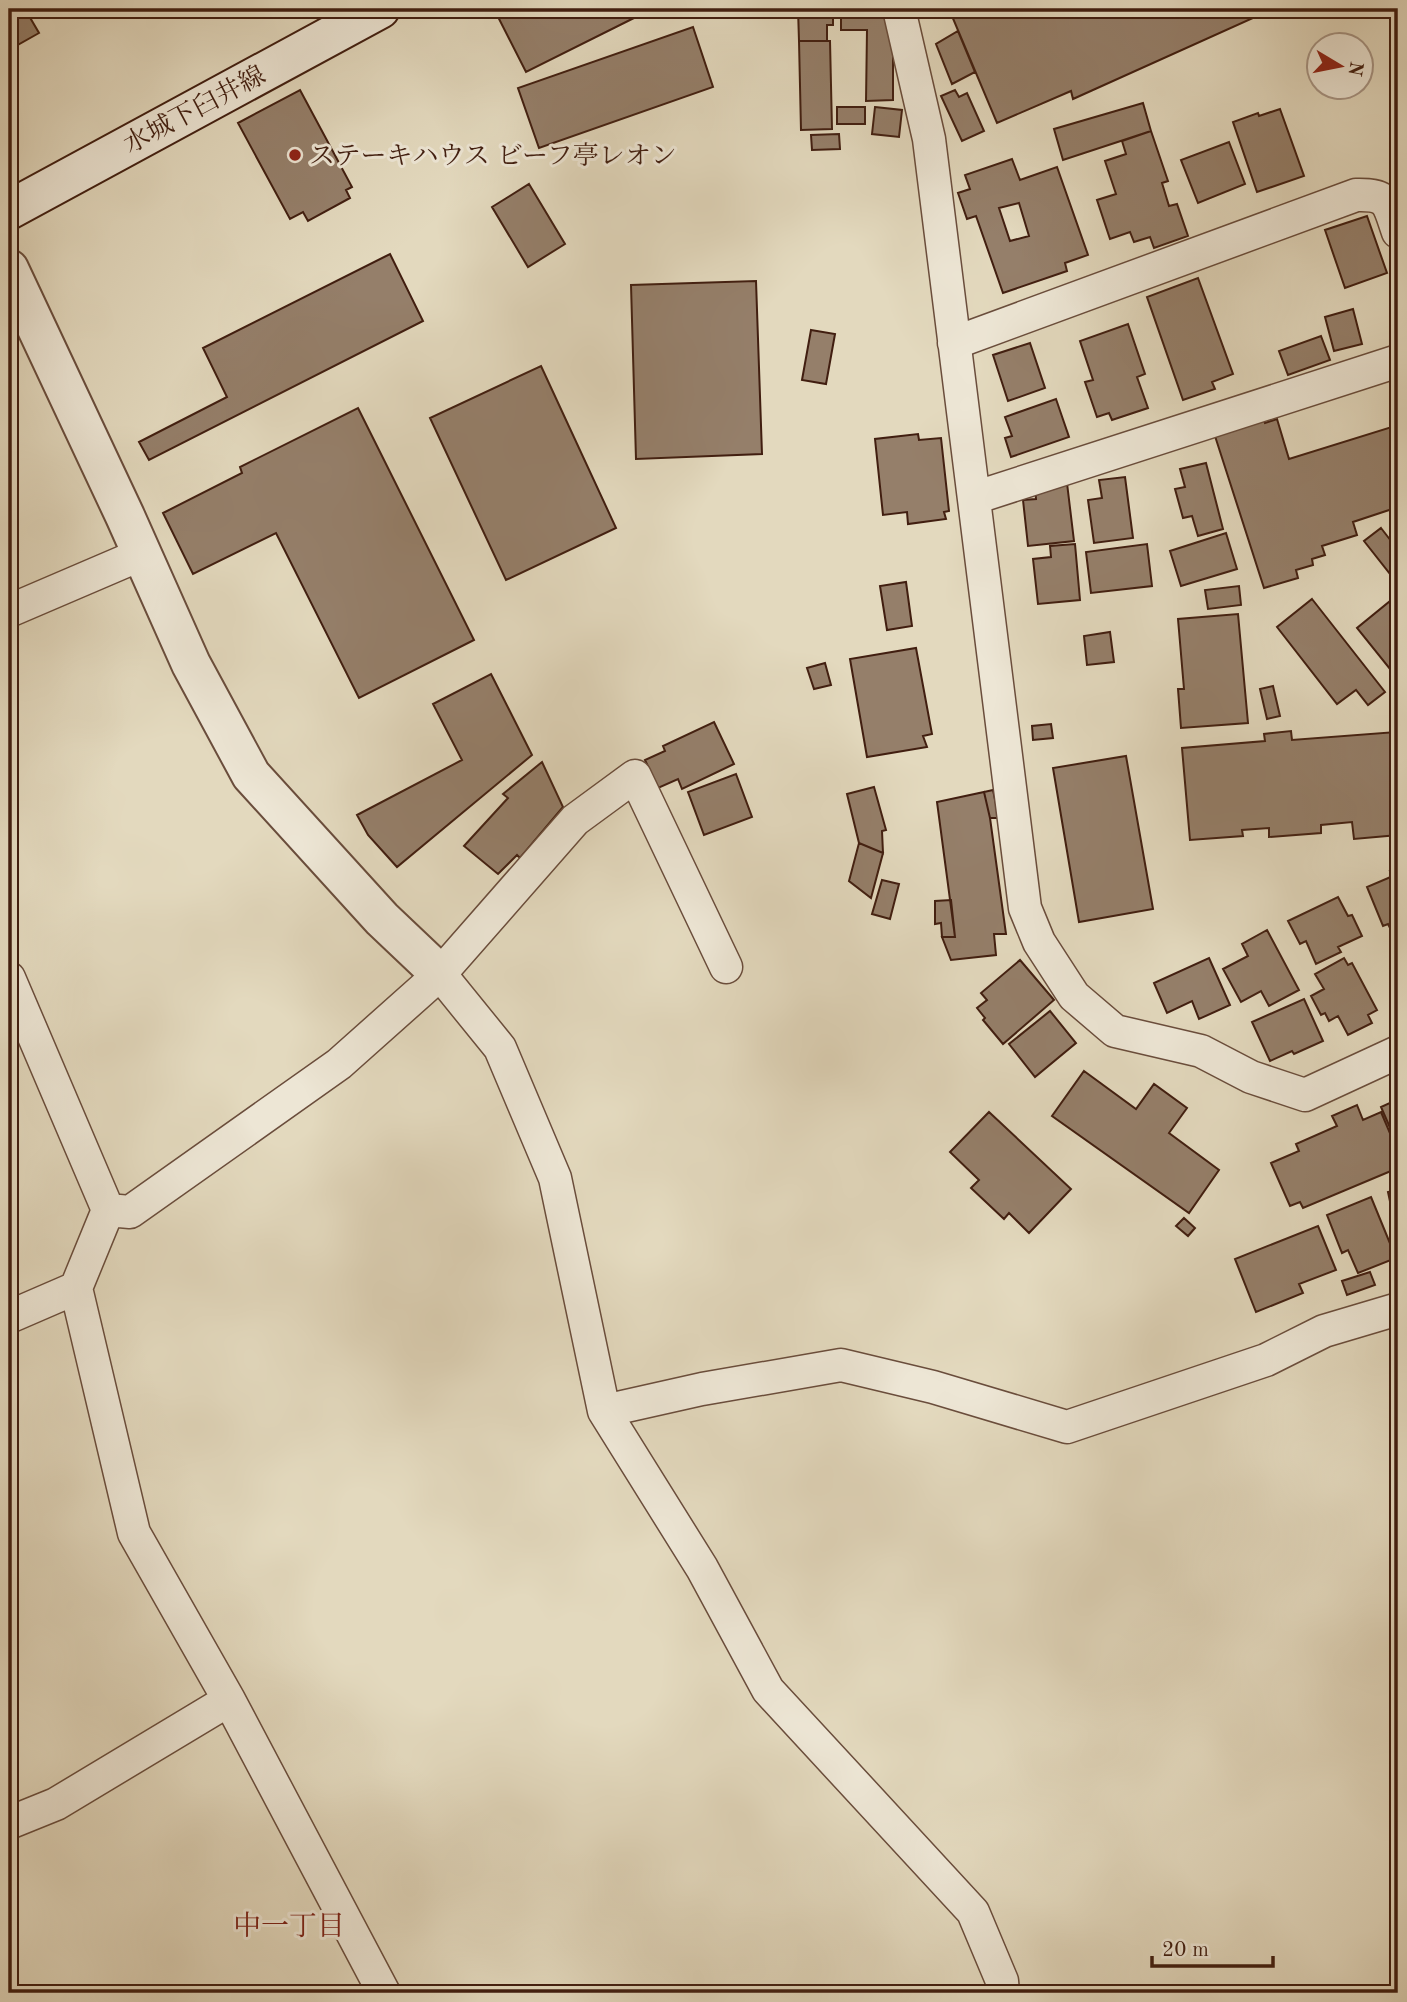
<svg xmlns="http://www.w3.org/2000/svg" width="1407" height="2002" font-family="'Old Standard TT','Noto Serif JP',serif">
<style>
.building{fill:#957f6a;stroke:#411e10;stroke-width:2;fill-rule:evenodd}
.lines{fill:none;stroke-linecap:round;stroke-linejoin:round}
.minor-casing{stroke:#6a4d3c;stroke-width:35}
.tertiary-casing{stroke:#6a4d3c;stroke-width:42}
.secondary-casing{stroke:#411e10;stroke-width:42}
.minor{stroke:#ede6d5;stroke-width:32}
.tertiary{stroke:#ede6d5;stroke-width:38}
.secondary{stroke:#ede6d5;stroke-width:38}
.poi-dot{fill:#8f2418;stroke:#ede6d5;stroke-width:2.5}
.labels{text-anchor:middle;stroke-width:6;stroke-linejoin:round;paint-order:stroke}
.street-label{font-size:26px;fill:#411e10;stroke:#ede6d5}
.poi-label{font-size:26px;fill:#411e10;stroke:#ede6d5;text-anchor:start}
.neighbourhood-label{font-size:28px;fill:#7a1f14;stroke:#ede6d5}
</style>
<rect width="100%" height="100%" fill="#e3d9be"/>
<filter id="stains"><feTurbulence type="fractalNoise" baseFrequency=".00286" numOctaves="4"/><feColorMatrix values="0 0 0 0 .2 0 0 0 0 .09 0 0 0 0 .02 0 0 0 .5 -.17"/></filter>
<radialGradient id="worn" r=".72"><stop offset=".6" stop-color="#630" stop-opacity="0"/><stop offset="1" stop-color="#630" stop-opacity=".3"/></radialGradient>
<path class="building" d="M 9,9 L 25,9 L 39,33 L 9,50 L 17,65 L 9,70 Z
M 494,9 L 652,9 L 526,72 Z
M 691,9 L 715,9 L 694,17 Z
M 798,9 L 833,9 L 833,25 L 827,25 L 827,41 L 799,41 Z
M 841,9 L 887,9 L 893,21 L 893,100 L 866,101 L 867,30 L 841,30 Z
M 949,9 L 1273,9 L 1073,99 L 1071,91 L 997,123 Z
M 693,27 L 713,87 L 539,148 L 518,88 Z
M 958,31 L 975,72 L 952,84 L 936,44 Z
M 799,41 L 830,41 L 832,129 L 801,130 Z
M 300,90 L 352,187 L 346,190 L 350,198 L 308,221 L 303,212 L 290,219 L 238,123 Z
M 955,90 L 959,97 L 967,93 L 984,131 L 962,141 L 941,96 Z
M 1143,103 L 1151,131 L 1063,160 L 1054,129 Z
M 837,107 L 865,107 L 865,124 L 837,124 Z
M 875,107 L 902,110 L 899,137 L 872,134 Z
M 1280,109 L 1304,176 L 1257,192 L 1233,122 L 1258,113 L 1259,116 Z
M 1151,131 L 1168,181 L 1162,183 L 1169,206 L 1177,204 L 1188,236 L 1154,248 L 1150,237 L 1134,242 L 1130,232 L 1110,239 L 1097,200 L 1116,194 L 1105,161 L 1126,154 L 1122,141 Z
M 839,134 L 840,149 L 812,150 L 811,135 Z
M 1229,142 L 1245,184 L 1198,203 L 1181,160 Z
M 1012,159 L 1020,180 L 1057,167 L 1088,255 L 1065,263 L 1067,271 L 1003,293 L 976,216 L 967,219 L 958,193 L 970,189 L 965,175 ZM 1019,203 L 1029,236 L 1010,241 L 999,208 Z
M 529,184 L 565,244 L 528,267 L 492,207 Z
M 1367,216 L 1387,273 L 1345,288 L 1325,230 Z
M 390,254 L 423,321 L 149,460 L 139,442 L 227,397 L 203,348 Z
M 1198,278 L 1233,374 L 1212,382 L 1215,389 L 1183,400 L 1147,297 Z
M 756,281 L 762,454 L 636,459 L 631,285 Z
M 1353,309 L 1362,344 L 1334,351 L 1325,317 Z
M 1128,324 L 1145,374 L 1137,377 L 1148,408 L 1112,420 L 1109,413 L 1097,417 L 1085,382 L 1093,380 L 1080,341 Z
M 811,330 L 835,334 L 826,384 L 802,380 Z
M 1321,336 L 1330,360 L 1288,375 L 1279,351 Z
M 1030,343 L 1045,388 L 1008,401 L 993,355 Z
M 541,366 L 616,528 L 506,580 L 430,418 Z
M 1056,399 L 1069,437 L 1011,457 L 1005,438 L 1012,436 L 1005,417 Z
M 358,408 L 474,640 L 359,698 L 276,533 L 193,574 L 163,513 L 242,473 L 240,467 Z
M 1263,417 L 1265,423 L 1277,419 L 1289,459 L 1398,425 L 1398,494 L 1391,496 L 1395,508 L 1353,522 L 1357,535 L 1322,546 L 1325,555 L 1312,559 L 1313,565 L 1296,570 L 1298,578 L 1264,588 L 1214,433 Z
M 918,434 L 919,440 L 941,438 L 949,511 L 944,512 L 946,519 L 908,524 L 907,512 L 883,515 L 875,439 Z
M 1206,463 L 1223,529 L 1198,536 L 1192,516 L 1183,518 L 1175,489 L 1185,487 L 1180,469 Z
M 1125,477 L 1133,538 L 1094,543 L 1088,500 L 1102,498 L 1099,480 Z
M 1067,483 L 1074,541 L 1028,546 L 1023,500 L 1036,499 L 1035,487 Z
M 1381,528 L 1398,550 L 1398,584 L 1364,541 Z
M 1226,533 L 1237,569 L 1181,586 L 1170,551 Z
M 1075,544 L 1080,600 L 1038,604 L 1033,559 L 1051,557 L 1050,546 Z
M 1147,544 L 1152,586 L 1091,593 L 1086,552 Z
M 906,582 L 912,626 L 887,630 L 880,586 Z
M 1239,586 L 1241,605 L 1208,609 L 1205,590 Z
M 1395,597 L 1398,601 L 1398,670 L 1394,674 L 1357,628 Z
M 1312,599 L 1385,692 L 1368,705 L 1356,690 L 1337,704 L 1277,627 Z
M 1238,614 L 1248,723 L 1181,728 L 1178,689 L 1184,689 L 1178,619 Z
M 1110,632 L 1114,662 L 1087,665 L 1084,636 Z
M 916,648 L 932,734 L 923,736 L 927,747 L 867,757 L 850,659 Z
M 825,663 L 831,685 L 814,689 L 807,668 Z
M 491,674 L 532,755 L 397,867 L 368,835 L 357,815 L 462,760 L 433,704 Z
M 1273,686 L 1280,716 L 1267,719 L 1260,689 Z
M 714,722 L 734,764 L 682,789 L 678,779 L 658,788 L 645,760 L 665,751 L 663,746 Z
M 1051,724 L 1053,738 L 1033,740 L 1032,726 Z
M 1291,731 L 1292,740 L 1396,732 L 1398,835 L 1354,839 L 1352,822 L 1321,825 L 1321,833 L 1269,837 L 1269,828 L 1242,830 L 1243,836 L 1190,840 L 1182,748 L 1265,741 L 1264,734 Z
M 1126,756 L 1153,909 L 1079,922 L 1053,768 Z
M 542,762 L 563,807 L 520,858 L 517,855 L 498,874 L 464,846 L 508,798 L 503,794 Z
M 736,774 L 752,817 L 704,835 L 688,792 Z
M 874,787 L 886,830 L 882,831 L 883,853 L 859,843 L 847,794 Z
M 993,790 L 999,818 L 990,818 L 984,792 Z
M 984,792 L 990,818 L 1006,934 L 994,934 L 996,955 L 951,960 L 942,937 L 955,937 L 937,802 Z
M 859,843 L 883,853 L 871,898 L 849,881 Z
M 1398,868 L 1398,927 L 1391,930 L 1388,924 L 1383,926 L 1367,887 L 1393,876 L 1390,871 Z
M 882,880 L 899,884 L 890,919 L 872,914 Z
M 1338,897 L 1348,916 L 1352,915 L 1362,936 L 1338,947 L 1341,952 L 1316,964 L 1306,941 L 1300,944 L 1288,921 Z
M 951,900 L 955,937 L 942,937 L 941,923 L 935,924 L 935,901 Z
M 1267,930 L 1299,990 L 1269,1006 L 1261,991 L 1241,1002 L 1223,969 L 1248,956 L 1242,944 Z
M 1209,958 L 1230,1005 L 1199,1019 L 1192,1001 L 1167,1013 L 1154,983 Z
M 1344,958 L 1348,965 L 1352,963 L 1377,1010 L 1368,1015 L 1372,1023 L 1348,1035 L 1338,1016 L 1329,1021 L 1325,1013 L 1321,1015 L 1311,996 L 1324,989 L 1315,974 Z
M 1020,960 L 1054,1000 L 1003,1044 L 983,1020 L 985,1018 L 977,1008 L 987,1000 L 981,993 Z
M 1304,999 L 1323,1041 L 1294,1054 L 1292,1051 L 1270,1061 L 1252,1022 Z
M 1050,1011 L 1076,1043 L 1035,1077 L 1009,1044 Z
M 1084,1071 L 1136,1109 L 1154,1084 L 1187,1108 L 1169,1133 L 1219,1170 L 1189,1213 L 1052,1116 Z
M 1394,1101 L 1398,1112 L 1398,1146 L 1381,1107 Z
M 1357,1105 L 1363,1120 L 1381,1112 L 1398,1152 L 1398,1168 L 1303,1208 L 1300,1202 L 1290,1206 L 1271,1163 L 1299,1151 L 1296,1144 L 1337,1126 L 1332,1116 Z
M 989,1112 L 1071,1189 L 1029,1233 L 1009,1213 L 1004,1219 L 971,1188 L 979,1180 L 950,1152 Z
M 1398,1190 L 1398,1209 L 1392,1211 L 1388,1192 Z
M 1371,1197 L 1396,1258 L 1358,1273 L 1348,1250 L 1342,1253 L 1327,1215 Z
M 1184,1218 L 1195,1228 L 1188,1236 L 1176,1226 Z
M 1318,1226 L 1336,1270 L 1299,1284 L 1303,1293 L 1256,1312 L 1235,1259 Z
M 1370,1272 L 1375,1285 L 1347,1295 L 1342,1281 Z"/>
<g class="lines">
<defs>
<path id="minor" d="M 899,9 L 929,139 L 1025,908 L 1039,942 L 1074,996 L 1115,1031 L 1201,1051 L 1251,1077 L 1305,1095 L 1398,1052
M 954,343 L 1356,195 C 1390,194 1388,204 1398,232
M 974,498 L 1398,361
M 9,611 L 142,554
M 440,974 L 500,1048 L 555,1178 L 604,1411 L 702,1568 L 768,1690 L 973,1912 L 1002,1981 L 1003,1993
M 9,978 L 108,1210
M 9,1317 L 76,1288
M 604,1411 L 702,1389 L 841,1365 L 933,1387 L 1067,1427 L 1266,1360 L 1324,1331 L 1398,1309
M 229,1700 L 384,1993
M 9,1823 L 56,1804 L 229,1700 L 134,1533 L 76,1288 L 108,1210 L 130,1212 L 339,1064 L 440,974 L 575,820 L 635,776 L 726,967"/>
<path id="tertiary" d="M 9,269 L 125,516 L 191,664 L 251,775 L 382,919 L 440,974"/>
<path id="secondary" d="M 9,210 L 380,9"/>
</defs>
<use href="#minor" class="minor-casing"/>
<use href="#tertiary" class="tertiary-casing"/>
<use href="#secondary" class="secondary-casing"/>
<use href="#minor" class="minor"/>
<use href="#tertiary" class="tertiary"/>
<use href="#secondary" class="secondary"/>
</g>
<circle class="poi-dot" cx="295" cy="155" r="7"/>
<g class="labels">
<g class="street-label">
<text transform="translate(194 109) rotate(-28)" y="9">水城下臼井線</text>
</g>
<g class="poi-label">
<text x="309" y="164">ステーキハウス ビーフ亭レオン</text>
</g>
<g class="neighbourhood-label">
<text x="289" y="1935">中一丁目</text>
</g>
</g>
<rect width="1407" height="2002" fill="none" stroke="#e3d9be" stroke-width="35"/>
<rect x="10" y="10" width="1386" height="1981" fill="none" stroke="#411e10" stroke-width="3.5"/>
<rect x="18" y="18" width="1372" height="1967" fill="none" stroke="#411e10" stroke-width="2"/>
<g transform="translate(1340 66) rotate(100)"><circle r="33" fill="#ede6d5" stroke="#a89686" stroke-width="2"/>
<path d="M0-5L12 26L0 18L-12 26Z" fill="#8f2418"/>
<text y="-10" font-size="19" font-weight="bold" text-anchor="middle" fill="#411e10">N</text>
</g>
<path d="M1152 1956v10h121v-10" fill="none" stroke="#411e10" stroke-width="3.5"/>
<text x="1162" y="1956" font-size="21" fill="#411e10" stroke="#ede6d5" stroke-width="5" paint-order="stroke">20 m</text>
<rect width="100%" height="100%" filter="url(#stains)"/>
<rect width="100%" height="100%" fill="url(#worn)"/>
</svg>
